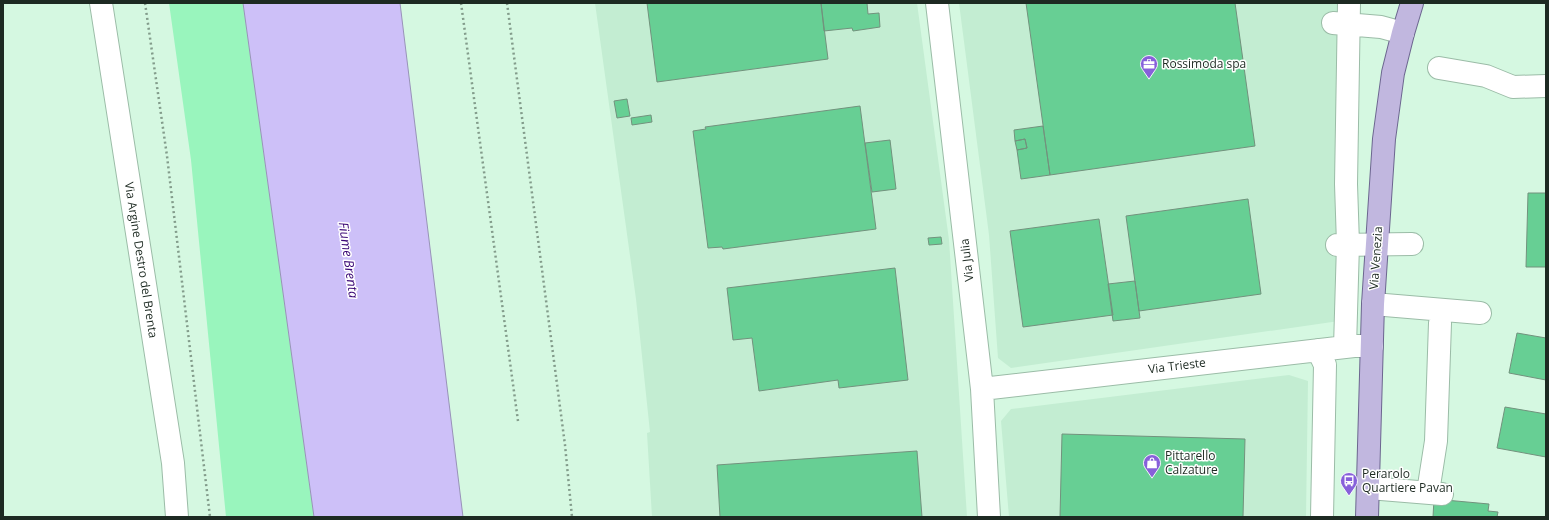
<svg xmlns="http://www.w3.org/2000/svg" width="1549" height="520" font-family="'Open Sans',sans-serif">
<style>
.built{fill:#c3edd2}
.green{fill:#99f5bd}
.water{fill:#cdc0f8;stroke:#9893b8}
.building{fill:#67cf94;stroke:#72927d}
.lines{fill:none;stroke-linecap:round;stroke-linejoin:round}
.minor-casing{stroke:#9bbca7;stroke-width:24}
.major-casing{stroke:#6c668f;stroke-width:24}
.path{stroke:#839c8b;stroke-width:2.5;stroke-dasharray:2 3;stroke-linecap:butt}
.minor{stroke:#fff;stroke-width:22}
.major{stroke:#c1b7df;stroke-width:22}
.labels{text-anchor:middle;stroke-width:3;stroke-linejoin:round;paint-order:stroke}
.poi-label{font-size:12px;fill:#1d2a22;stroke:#fff;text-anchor:start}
.street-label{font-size:12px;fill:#1d2a22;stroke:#fff}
.water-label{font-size:13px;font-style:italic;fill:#390674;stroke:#fff}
</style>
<rect width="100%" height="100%" fill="#d5f8e1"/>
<path class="built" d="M 595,3 L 917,3 L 949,240 L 967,517 L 652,517 L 647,433 L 650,432 L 636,299 Z
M 959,3 L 1340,3 L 1339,321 L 1011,368 L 998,358 L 989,235 Z
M 1289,375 L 1308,381 L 1306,517 L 1009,517 L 1001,421 L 1011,409 Z"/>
<path class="green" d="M 169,3 L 243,3 L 314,517 L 226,517 L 191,160 Z"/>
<path class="water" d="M 243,3 L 400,3 L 463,517 L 314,517 Z"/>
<path class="building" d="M 647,3 L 821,3 L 828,59 L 657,82 Z
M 821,3 L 867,3 L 868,14 L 879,13 L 880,27 L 853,31 L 852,28 L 824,31 Z
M 1026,3 L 1235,3 L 1255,146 L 1050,175 Z
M 627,99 L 630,116 L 617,118 L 614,101 Z
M 860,106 L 876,229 L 723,249 L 722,247 L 708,248 L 693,131 L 706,129 L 705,127 Z
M 651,115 L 652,122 L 632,125 L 631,118 Z
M 1043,126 L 1050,175 L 1021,179 L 1017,150 L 1027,148 L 1025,139 L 1015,141 L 1014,130 Z
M 1025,139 L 1027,148 L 1017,150 L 1015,141 Z
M 890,140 L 896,189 L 872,192 L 865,143 Z
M 1528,193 L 1546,193 L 1546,267 L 1526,267 Z
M 1248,199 L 1261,294 L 1139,311 L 1126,216 Z
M 1099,219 L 1113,315 L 1023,327 L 1010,231 Z
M 941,237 L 942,244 L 929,245 L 928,238 Z
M 895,268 L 908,380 L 839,388 L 838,380 L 759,391 L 752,338 L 733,340 L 727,288 Z
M 1135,281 L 1140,318 L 1113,321 L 1108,284 Z
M 1517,333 L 1546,338 L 1546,380 L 1509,373 Z
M 1505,407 L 1546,414 L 1546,457 L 1497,448 Z
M 1062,434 L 1245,439 L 1243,517 L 1060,517 Z
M 917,451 L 922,517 L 720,517 L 717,465 Z
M 1434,499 L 1489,504 L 1488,511 L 1498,512 L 1497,517 L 1433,517 Z"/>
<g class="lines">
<defs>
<path id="minor" d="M 101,3 L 173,463 L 177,517
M 937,3 L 982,389 L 989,517
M 1333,23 L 1381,27 L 1403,33
M 1439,68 L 1486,76 L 1513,87 L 1546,86
M 1337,245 L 1412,244
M 1373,304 L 1480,313
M 1345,347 L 1348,244 L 1346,184 L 1349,3
M 1318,350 L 1325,365 L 1322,517
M 982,389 L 1354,346 L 1372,346
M 1369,488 L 1442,494
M 1428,492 L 1436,441 L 1440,323"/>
<path id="major" d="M 1367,517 L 1373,304 L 1384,139 L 1393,73 L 1403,33 L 1412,3"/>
</defs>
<use href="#minor" class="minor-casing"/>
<use href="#major" class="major-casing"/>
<path class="path" d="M 145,3 L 167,156 L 210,517
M 461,3 L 518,421
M 507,3 L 565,445 L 572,517"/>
<use href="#minor" class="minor"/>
<use href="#major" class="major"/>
</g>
<defs>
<symbol id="office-pin" viewBox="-11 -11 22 30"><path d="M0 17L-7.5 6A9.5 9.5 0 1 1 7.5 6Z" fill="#8760da" stroke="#fff"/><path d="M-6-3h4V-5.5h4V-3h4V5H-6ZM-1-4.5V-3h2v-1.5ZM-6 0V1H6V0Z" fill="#fff"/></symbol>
<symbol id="shop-pin" viewBox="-11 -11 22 30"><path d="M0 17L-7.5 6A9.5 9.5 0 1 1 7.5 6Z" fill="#8760da" stroke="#fff"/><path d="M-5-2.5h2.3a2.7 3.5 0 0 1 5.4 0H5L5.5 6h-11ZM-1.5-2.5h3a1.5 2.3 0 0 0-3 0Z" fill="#fff"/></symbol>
<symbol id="bus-pin" viewBox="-11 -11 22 30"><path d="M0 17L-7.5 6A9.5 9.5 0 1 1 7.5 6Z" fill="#8760da" stroke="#fff"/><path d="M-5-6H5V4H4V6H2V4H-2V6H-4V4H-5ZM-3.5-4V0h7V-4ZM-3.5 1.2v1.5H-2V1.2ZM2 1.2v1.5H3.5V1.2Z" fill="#fff"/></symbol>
</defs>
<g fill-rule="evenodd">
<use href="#office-pin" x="1139" y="54" width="20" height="27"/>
<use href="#shop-pin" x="1142" y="453" width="20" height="27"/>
<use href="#bus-pin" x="1339" y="471" width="20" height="27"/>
</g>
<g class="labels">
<g class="poi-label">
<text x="1162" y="68">Rossimoda spa</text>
<text x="1165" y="460">Pittarello<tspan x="1165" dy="14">Calzature</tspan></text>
<text x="1362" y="478">Perarolo<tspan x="1362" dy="14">Quartiere Pavan</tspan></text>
</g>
<g class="street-label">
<text transform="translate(1376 258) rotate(-86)" y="4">Via Venezia</text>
<text transform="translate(141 260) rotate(81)" y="4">Via Argine Destro del Brenta</text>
<text transform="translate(967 260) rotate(-97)" y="4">Via Julia</text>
<text transform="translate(1177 366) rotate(-7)" y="4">Via Trieste</text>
</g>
<g class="water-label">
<text transform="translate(349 260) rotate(82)" y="5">Fiume Brenta</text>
</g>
</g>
<rect width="1549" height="520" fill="none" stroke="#1d2a22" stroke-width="8"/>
</svg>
